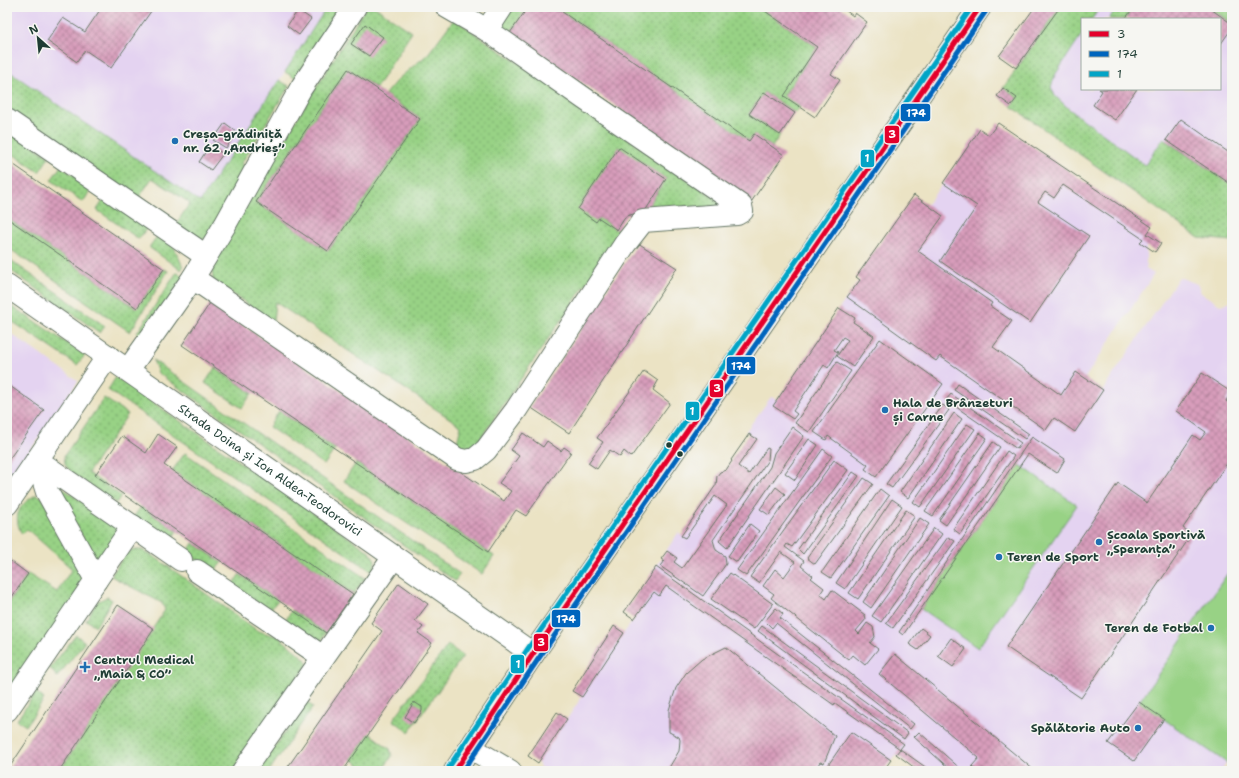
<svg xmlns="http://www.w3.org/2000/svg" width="1239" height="778" font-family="'Shantell Sans',sans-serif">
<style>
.built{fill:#e4d3f1;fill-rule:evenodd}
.garden{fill:url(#garden-dots);stroke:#5c885c}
.pitch{fill:#98d285;stroke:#5c885c}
.building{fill:url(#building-cross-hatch)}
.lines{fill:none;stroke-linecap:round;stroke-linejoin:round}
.minor-casing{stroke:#676;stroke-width:24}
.major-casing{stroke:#676;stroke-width:24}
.minor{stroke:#fff;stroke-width:22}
.major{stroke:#fff;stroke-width:22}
.bus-1-casing{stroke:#f6f6f2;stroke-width:8}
.bus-2-casing{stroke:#f6f6f2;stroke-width:8}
.bus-3-casing{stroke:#f6f6f2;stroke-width:8}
.bus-1{stroke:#e4002b;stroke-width:5}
.bus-2{stroke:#0065bd;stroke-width:5}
.bus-3{stroke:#02a4c6;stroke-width:5}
.poi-dot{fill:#1f6fb2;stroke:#f6f6f2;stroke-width:1.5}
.bus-dot{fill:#1f3d34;stroke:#f6f6f2;stroke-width:1.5}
.labels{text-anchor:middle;stroke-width:3;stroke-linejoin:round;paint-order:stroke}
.poi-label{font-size:12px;font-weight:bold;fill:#1f3d34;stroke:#f6f6f2;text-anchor:start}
.street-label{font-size:12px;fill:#1f3d34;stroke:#f6f6f2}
.line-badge{stroke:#f6f6f2;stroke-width:1.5}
.badge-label{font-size:11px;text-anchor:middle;font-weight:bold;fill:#fff}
</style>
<defs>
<pattern id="garden-dots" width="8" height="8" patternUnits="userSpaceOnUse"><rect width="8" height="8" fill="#98d285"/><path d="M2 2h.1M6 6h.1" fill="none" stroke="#7bac6e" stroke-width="1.8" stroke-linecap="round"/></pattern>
<pattern id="building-cross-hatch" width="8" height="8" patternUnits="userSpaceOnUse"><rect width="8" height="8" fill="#d89dbb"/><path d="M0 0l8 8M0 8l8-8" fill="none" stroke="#af8199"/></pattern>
</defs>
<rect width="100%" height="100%" fill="#f6f6f2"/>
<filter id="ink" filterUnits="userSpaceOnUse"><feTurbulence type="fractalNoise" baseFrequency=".025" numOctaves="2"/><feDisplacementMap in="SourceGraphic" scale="8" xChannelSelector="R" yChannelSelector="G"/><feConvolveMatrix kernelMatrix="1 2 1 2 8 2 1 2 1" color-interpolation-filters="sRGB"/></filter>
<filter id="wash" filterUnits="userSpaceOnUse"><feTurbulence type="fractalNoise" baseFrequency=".012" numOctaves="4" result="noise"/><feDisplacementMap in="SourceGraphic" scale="16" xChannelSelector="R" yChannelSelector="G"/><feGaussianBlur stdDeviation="0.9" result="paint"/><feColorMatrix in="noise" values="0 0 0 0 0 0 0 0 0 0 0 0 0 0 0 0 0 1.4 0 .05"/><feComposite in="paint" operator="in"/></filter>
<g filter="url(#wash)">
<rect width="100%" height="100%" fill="#ebe3c4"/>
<path class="built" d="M 7,7 L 327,7 L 200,202 L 7,70 Z
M 1060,7 L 1232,7 L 1232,185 L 1164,139 L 1128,189 L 1011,106 L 1017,98 L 1003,88 ZM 1082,19 L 1220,19 L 1220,89 L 1082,89 Z
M 980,129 L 1143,239 L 1141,242 L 1146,246 L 1146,269 L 1154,274 L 1085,378 L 1103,390 L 1179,277 L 1197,284 L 1201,293 L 1220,305 L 1232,302 L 1232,755 L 1221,771 L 919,771 L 896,755 L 883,771 L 546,771 L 540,767 L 538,763 L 624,633 L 654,592 L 659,596 L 666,586 L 650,575 L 678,533 L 685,538 L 715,496 L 727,504 L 748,474 L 738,466 L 756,439 L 746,431 L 771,397 L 777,400 L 859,280 L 867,285 L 943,183 Z
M 7,331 L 78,381 L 7,484 Z"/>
<path class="garden" d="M 327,7 L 344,7 L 295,78 L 285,72 Z
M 366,7 L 375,7 L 412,32 L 376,88 L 348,69 L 256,202 L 328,251 L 420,119 L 385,94 L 397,80 L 428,54 L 454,19 L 728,207 L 645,211 L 666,179 L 619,148 L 578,209 L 596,221 L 599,218 L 621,232 L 478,442 L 471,449 L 462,451 L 456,447 L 461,426 L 275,302 L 273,322 L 213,280 L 212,268 L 217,253 L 238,214 Z
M 509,7 L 528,7 L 510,33 L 500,26 Z
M 555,7 L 759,7 L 817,47 L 784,95 L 800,107 L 795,113 L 764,92 L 749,114 L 780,135 L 772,147 L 754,134 L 749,141 Z
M 1060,7 L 1100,7 L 1092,19 L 1082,19 L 1082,34 L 1055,75 L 1051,87 L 1055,96 L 1069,109 L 1145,165 L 1163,139 L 1232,185 L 1232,241 L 1199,238 L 1011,106 L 1017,98 L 1003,88 Z
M 1117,7 L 1134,7 L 1125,19 L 1109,19 Z
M 1208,7 L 1232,7 L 1232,20 L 1230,22 Z
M 7,70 L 200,202 L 279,80 L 289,86 L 241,164 L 249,171 L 208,236 L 202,240 L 197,239 L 176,224 L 190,203 L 152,178 L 138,199 L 7,110 Z
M 14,132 L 49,157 L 39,172 L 7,150 L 7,142 Z
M 61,166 L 92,188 L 83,202 L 51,180 Z
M 106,196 L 148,226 L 139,239 L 97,210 Z
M 7,218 L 136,308 L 164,269 L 168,271 L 130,332 L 7,247 Z
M 159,234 L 174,247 L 183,267 L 181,270 L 150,248 L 150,246 Z
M 7,258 L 105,326 L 100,333 L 7,268 Z
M 177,272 L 184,277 L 144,338 L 137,333 Z
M 7,303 L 85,355 L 77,365 L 7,318 Z
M 153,360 L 460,574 L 455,581 L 158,373 Z
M 215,368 L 252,393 L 242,408 L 205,383 Z
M 116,377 L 370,552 L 375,560 L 374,573 L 108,390 Z
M 104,398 L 128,414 L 88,473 L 121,496 L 116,503 L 70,472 L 65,464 L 64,456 Z
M 279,411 L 335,449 L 324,465 L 269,427 Z
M 185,453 L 365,578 L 353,594 L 172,471 Z
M 356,463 L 494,556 L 482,574 L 344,481 Z
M 57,484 L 113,524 L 117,529 L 118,536 L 101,562 L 95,559 L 55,487 Z
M 36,495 L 42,497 L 86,584 L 7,698 L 7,604 L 28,574 L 57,592 L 72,569 L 27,529 L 22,534 C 12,516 19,504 36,495 Z
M 141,507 L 177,531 L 170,541 L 134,516 Z
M 193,543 L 222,562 L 214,572 L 187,553 Z
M 134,550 L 142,550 L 159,560 L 258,631 L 279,637 L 304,658 L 308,664 L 236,771 L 59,771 L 165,610 L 162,603 L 111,576 L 126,553 Z
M 240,574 L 278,600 L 269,611 L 232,585 Z
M 107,597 L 112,600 L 96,626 L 86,620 L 97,602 Z
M 292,610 L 326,633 L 318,644 L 284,622 Z
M 76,635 L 85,642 L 57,677 L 50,668 Z
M 448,645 L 463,656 L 409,732 L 393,720 Z
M 36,692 L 44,699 L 26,726 L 17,720 Z
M 306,702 L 313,707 L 269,771 L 258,771 Z
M 369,733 L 390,749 L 392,756 L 382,771 L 369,771 L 351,759 Z"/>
<path class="pitch" d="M 1020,465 L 1077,505 L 978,648 L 921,609 Z
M 1232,567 L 1232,755 L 1227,763 L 1139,702 Z"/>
<g id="blocks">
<path class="building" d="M 102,7 L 154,7 L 111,68 L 85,50 L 77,62 L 47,41 L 63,18 L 85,32 Z
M 528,7 L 555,7 L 749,141 L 754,134 L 784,155 L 749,205 L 721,185 L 724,181 L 510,33 Z
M 759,7 L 841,7 L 853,16 L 855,13 L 867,22 L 831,74 L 840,80 L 815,117 L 784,96 L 817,47 Z
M 1035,7 L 1060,7 L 1016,68 L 999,56 Z
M 1134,7 L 1146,8 L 1147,7 L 1208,7 L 1232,24 L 1232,28 L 1220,45 L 1220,19 L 1125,19 Z
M 298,10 L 311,19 L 299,35 L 287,26 Z
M 365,24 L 383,37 L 369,56 L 351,44 Z
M 348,69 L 420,119 L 328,251 L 256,202 Z
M 1003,88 L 1017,98 L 1011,106 L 997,96 Z
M 1099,89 L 1137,89 L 1115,120 L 1093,105 L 1102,91 Z
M 764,92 L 795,113 L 780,135 L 749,114 Z
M 1181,119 L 1228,152 L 1232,146 L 1232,185 L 1166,140 Z
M 225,123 L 237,132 L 226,148 L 213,140 Z
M 998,123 L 1152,227 L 1147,234 L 1161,243 L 1155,252 L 1140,242 L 1143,239 L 1063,185 L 1054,198 L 1045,192 L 1038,202 L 1089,236 L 1030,323 L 940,261 L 977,206 L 943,183 L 980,129 L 989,135 Z
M 210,145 L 223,154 L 211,170 L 199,162 Z
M 619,147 L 666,179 L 645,211 L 626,216 L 617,230 L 599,218 L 596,222 L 578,209 Z
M 7,160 L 164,269 L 137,308 L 7,218 Z
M 914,195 L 943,216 L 918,251 L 992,303 L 990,306 L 1012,321 L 993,347 L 1061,395 L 1076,372 L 1103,390 L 1075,432 L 1054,418 L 1046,430 L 940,356 L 936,361 L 847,297 L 860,280 L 856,277 Z
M 638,243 L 677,268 L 569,433 L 530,407 Z
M 210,303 L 504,501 L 511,491 L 499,483 L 519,456 L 511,450 L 523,433 L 543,447 L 547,441 L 561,451 L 564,447 L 571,452 L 526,516 L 516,510 L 488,552 L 182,345 Z
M 839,308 L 855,318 L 853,322 L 874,336 L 853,367 L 837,356 L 848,340 L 843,337 L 834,350 L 838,352 L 828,368 L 824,365 L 793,411 L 797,414 L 793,419 L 773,406 Z
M 880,339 L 943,384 L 876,477 L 865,469 L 868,465 L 828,436 L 826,440 L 814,432 Z
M 837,362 L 851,371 L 809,432 L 795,423 Z
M 644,371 L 658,381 L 653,390 L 670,403 L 631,457 L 624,451 L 620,457 L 610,450 L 597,469 L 588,463 L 603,442 L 597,438 Z
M 1202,373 L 1231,392 L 1226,401 L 1232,405 L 1232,460 L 1230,459 L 1183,528 L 1192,534 L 1081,698 L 1006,647 L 1118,483 L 1147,503 L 1193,435 L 1200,440 L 1206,432 L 1176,411 Z
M 7,384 L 44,410 L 7,462 Z
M 958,384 L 1029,434 L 1025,439 L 954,390 Z
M 951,394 L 1021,443 L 1017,449 L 946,400 Z
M 943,405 L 949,410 L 892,488 L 886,484 Z
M 954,413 L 962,419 L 908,498 L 900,492 Z
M 967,424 L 975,429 L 920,507 L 913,502 Z
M 792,427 L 804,436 L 727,548 L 719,541 L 770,467 L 774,453 Z
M 980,433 L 987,438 L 933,516 L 925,511 Z
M 158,434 L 177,447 L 164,465 L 353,594 L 326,633 L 95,475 L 122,436 L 146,453 Z
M 749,434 L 757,439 L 738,466 L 749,474 L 767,448 L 769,449 L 768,460 L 713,540 L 716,550 L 725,556 L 726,564 L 703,596 L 660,566 L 664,561 L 661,559 L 667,551 L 677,558 L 674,562 L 682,568 L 727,505 L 715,496 L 685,538 L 681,536 L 716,485 L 717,476 L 720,472 L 726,470 L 732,461 L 731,460 Z
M 1032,437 L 1065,459 L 1057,473 L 1028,454 L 903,635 L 899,632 Z
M 809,439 L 818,445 L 795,480 L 785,473 Z
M 993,442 L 1000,447 L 946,525 L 939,520 Z
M 823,449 L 832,456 L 746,576 L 737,570 Z
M 1007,451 L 1014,456 L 960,534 L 953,529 Z
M 834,460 L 848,470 L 792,547 L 787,544 L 785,547 L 804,561 L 801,566 L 813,576 L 811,578 L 824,588 L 820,594 L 826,599 L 832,590 L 865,615 L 866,619 L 856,631 L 859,634 L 867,623 L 873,627 L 875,637 L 870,643 L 878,649 L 865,665 L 853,655 L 849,660 L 771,598 L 774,594 L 763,586 L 775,569 L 784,577 L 795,562 L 781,552 L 759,583 L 750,577 Z
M 853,472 L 859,476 L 803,554 L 798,549 Z
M 864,478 L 873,484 L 815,564 L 807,558 Z
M 776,487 L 785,494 L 769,515 L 760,509 Z
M 880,489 L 889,496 L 831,578 L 822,572 Z
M 892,499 L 902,506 L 845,589 L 836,583 Z
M 906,510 L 915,516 L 858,599 L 849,593 Z
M 920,518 L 929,524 L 871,608 L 863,602 Z
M 750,524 L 759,531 L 737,562 L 728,556 Z
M 934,528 L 942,534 L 881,622 L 872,616 Z
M 948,537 L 955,541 L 893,628 L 886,623 Z
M 8,559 L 28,574 L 7,604 L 7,561 Z
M 656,567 L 904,744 L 900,749 L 931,771 L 919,771 L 896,754 L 900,749 L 835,703 L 834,705 L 666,586 L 659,596 L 654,592 L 634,619 L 624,612 Z
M 730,573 L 773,604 L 754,629 L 711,599 Z
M 399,583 L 428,604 L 415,621 L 423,627 L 418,633 L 432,643 L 343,771 L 285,771 L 382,631 L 371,623 Z
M 118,605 L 154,629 L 59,771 L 7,771 Z
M 776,608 L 783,614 L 780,618 L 914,724 L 910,729 L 776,623 L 772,628 L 765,621 Z
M 614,626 L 624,633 L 582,697 L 572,691 Z
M 762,626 L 908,733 L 904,739 L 758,631 Z
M 921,628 L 930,635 L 918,650 L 909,644 Z
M 951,638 L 966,649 L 953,667 L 938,656 Z
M 726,647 L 835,736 L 824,763 L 820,762 L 814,771 L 667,771 L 679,751 L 680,740 L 679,737 L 669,732 L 669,710 L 676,688 L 686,673 L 702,659 Z
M 895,654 L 1035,771 L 996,771 L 993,769 L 992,771 L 977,771 L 972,766 L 979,758 L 879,674 Z
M 414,702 L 422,707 L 422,711 L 414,723 L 405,717 Z
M 1139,702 L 1164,719 L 1134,761 L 1108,743 Z
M 557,712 L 567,719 L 538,763 L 528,756 Z
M 851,732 L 891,760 L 883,771 L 824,771 Z
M 919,732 L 963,771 L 952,771 L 914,737 Z"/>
</g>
</g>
<g filter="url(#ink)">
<use href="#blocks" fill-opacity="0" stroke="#676" stroke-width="1"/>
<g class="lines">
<defs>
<g id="minor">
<path d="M 487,30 L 502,7"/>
<path d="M 7,120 L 206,256"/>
<path d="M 193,278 L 457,459 L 466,461 L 475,459 L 486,450 L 516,410 L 625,244 L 643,221 L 737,214 L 742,211 L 741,206 L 585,99 L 487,30 L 447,7"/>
<path id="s1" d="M 7,286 L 533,654"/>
<path d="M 128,370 L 193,278 L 225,225 L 301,88 L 355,7"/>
<path d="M 37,460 L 181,560"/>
<path d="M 37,460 L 47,492 L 96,580"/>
<path d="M 7,504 L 108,356"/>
<path d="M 197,571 L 323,657"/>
<path d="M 7,710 L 133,526"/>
<path d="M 471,748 L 510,771"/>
<path d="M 243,771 L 394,557"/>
</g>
<path id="major" d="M 455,771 L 533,654 L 798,272 L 980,7"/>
</defs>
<use href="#minor" class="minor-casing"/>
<use href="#major" class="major-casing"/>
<use href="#minor" class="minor"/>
<use href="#major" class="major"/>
<defs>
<path id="bus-1" d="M 455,771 L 533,654 L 980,7"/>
<path id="bus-2" d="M 463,771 L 539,658 L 986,11"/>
<path id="bus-3" d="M 449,767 L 527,650 L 972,7"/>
</defs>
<use href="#bus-1" class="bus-1-casing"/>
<use href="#bus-2" class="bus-2-casing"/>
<use href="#bus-3" class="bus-3-casing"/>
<use href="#bus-1" class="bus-1"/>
<use href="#bus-2" class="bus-2"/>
<use href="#bus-3" class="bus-3"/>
</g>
</g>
<g class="poi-dot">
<circle cx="175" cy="141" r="4"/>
<circle cx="885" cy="410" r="4"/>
<circle cx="1099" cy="542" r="4"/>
<circle cx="999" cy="557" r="4"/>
<circle cx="1211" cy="628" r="4"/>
<path d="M83 661h4v4h4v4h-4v4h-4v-4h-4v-4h4z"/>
<circle cx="1138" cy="728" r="4"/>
</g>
<g class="bus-dot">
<circle cx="669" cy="445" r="3.5"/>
<circle cx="680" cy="454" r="3.5"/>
</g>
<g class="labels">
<g class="poi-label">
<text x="183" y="138">Creșa-grădiniță<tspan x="183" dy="14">nr. 62 „Andrieș”</tspan></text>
<text x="893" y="407">Hala de Brânzeturi<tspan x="893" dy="14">și Carne</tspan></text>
<text x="1107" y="539">Școala Sportivă<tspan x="1107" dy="14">„Speranța”</tspan></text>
<text x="1007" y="561">Teren de Sport</text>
<text x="1203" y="632" text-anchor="end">Teren de Fotbal</text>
<text x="94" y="664">Centrul Medical<tspan x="94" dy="14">„Maia &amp; CO”</tspan></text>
<text x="1130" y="732" text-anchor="end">Spălătorie Auto</text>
</g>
<g class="street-label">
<text dy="4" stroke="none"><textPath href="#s1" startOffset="321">Strada Doina și Ion Aldea-Teodorovici</textPath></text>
</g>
</g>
<g class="line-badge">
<rect x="900" y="103" width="31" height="19" rx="4" fill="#0065bd"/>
<rect x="884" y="125" width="16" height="19" rx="4" fill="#e4002b"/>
<rect x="860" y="149" width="15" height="19" rx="4" fill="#02a4c6"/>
<rect x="726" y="356" width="30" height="19" rx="4" fill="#0065bd"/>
<rect x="709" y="379" width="15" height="19" rx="4" fill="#e4002b"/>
<rect x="685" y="401" width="15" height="20" rx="4" fill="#02a4c6"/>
<rect x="551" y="609" width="30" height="19" rx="4" fill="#0065bd"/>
<rect x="533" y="633" width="16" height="19" rx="4" fill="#e4002b"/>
<rect x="510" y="654" width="15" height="20" rx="4" fill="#02a4c6"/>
</g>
<g class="badge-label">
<text x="916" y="117">174</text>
<text x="892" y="138">3</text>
<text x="867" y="162">1</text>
<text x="741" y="370">174</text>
<text x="717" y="392">3</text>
<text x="692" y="415">1</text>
<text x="566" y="623">174</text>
<text x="541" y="646">3</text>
<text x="518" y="668">1</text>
</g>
<rect width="1239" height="778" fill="none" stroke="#f6f6f2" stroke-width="24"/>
<rect x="1081" y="18" width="140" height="72" fill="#f6f6f2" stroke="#a0aca6"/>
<rect x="1089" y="31" width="20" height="6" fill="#e4002b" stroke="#a0aca6"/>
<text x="1117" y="38" font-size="12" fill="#1f3d34">3</text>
<rect x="1089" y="51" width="20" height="6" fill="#0065bd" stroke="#a0aca6"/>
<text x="1117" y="58" font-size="12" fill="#1f3d34">174</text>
<rect x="1089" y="71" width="20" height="6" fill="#02a4c6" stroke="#a0aca6"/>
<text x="1117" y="78" font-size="12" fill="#1f3d34">1</text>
<g transform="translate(38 38) rotate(333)" stroke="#f6f6f2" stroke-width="3" paint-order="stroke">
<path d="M0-3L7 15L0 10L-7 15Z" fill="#1f3d34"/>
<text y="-6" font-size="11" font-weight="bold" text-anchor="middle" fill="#1f3d34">N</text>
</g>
</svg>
